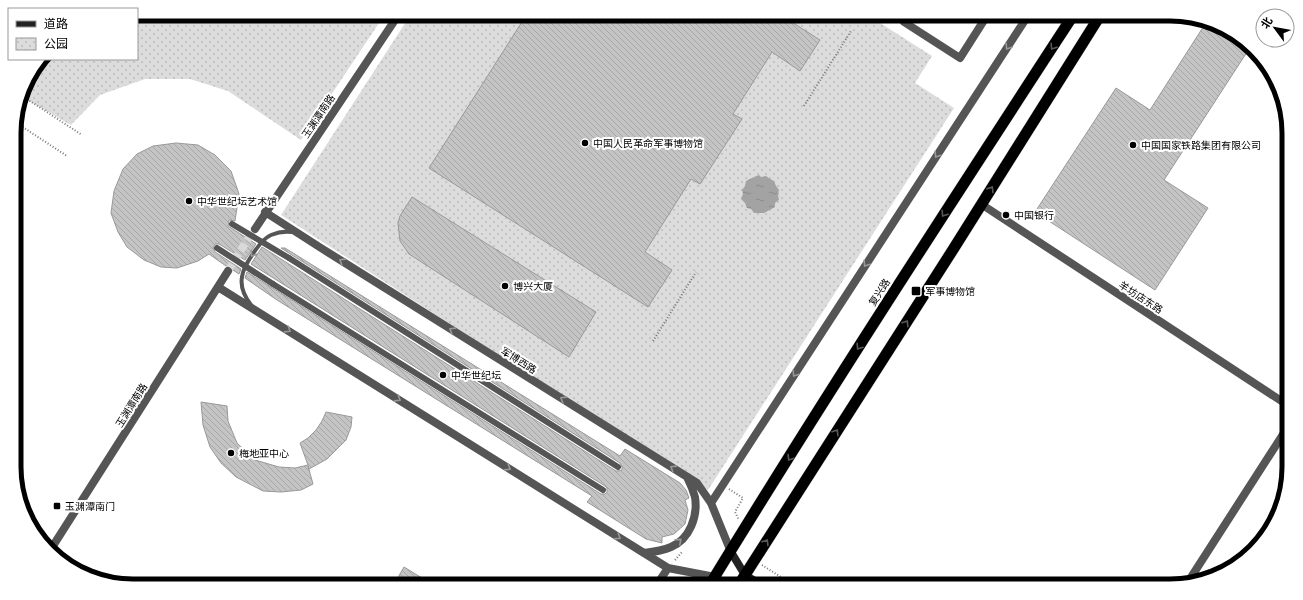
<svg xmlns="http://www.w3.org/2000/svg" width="1303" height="600" font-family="'Asap Condensed','Noto Sans SC',sans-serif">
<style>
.park{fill:url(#park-dots)}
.water{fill:url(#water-ripples)}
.building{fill:url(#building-back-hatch);stroke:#999}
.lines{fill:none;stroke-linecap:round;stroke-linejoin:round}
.tertiary-tunnel{stroke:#d9d9d9;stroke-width:8;stroke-dasharray:8 4;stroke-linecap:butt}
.trunk-casing{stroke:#dbdbdb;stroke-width:12}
.path{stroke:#777;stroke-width:2;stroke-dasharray:1 2;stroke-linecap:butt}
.service{stroke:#555;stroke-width:4}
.pedestrian{stroke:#555;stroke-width:6}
.minor{stroke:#555;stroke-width:8}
.tertiary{stroke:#555;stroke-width:8}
.secondary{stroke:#222;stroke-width:8}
.trunk{stroke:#000;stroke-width:11}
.pedestrian-bridge{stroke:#555;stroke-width:6}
.oneway{stroke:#999}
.oneway2{stroke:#595959}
.poi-dot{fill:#000;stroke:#fff;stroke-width:1.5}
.labels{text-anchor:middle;stroke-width:4;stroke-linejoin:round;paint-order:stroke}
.street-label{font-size:10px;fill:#000;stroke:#fff}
.poi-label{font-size:10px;fill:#000;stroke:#fff;text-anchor:start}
.rim{fill:none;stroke:#000;stroke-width:5}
</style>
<defs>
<pattern id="park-dots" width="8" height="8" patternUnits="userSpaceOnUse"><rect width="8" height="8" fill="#dcdcdc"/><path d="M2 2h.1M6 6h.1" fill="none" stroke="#bbb" stroke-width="1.8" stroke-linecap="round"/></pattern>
<pattern id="water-ripples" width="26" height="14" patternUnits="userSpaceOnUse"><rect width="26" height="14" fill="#a3a3a3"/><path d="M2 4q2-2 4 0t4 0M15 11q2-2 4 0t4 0" fill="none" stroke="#8b8b8b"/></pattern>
<pattern id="building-back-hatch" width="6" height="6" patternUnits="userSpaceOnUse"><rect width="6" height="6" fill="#c4c4c4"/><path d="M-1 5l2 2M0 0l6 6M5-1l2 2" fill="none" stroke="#a7a7a7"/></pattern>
</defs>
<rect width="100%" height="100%" fill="#fff"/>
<path class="park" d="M 137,14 L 385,14 L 301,140 L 228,91 L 190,79 L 145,79 L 100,95 L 71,125 L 22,97 L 26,80 L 42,59 L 137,59 Z
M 411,14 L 840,14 L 846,18 L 848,14 L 866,14 L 932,56 L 915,83 L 954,108 L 708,490 L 281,215 Z"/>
<path class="water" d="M 759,175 L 761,177 L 766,176 L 770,179 L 774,181 L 776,186 L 779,190 L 778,195 L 779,200 L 775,203 L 775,207 L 764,213 L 754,213 L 751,209 L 747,208 L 745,203 L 741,199 L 743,194 L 742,190 L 745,186 L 746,181 L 754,177 Z"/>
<path class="building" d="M 527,14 L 779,14 L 820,40 L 800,71 L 772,52 L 733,114 L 742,119 L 700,184 L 691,179 L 645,252 L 672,270 L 648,307 L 429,168 Z
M 1207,21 L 1216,23 L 1249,49 L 1164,180 L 1208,208 L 1155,290 L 1035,212 L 1116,88 L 1150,110 Z
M 176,143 L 198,145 L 215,155 L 231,171 L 239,194 L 235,221 L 229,220 L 228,226 L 256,244 L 245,260 L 219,244 L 215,244 L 213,248 L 215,252 L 241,269 L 239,274 L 233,270 L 231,267 L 226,266 L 209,254 L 198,261 L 177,268 L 161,267 L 144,260 L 127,247 L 118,232 L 111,213 L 114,191 L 123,169 L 137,154 L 153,146 Z
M 412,197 L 596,312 L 569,357 L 409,254 L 400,241 L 398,223 L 400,216 Z
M 262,247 L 616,471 L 618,471 L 622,470 L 622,467 L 620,463 L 281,248 L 285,248 L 620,456 L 625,449 L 680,483 L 686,490 L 689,498 L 685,500 L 688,510 L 685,524 L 674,534 L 662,537 L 662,543 L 646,539 L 587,502 L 592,496 L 277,300 L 245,278 L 247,272 L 601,494 L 605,494 L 607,492 L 607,488 L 605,486 L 251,264 Z
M 201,402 L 227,406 L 228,421 L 237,443 L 255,460 L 279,467 L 295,468 L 308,465 L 300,443 L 308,438 L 316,430 L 322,421 L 326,412 L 352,417 L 351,427 L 346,440 L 327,459 L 309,469 L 308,466 L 313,484 L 301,490 L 281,492 L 263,491 L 236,477 L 221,463 L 210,447 L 203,425 Z
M 404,567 L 435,586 L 393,586 Z"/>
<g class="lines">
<path class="tertiary-tunnel" d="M 228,271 L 254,229"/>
<defs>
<path id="trunk" d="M 709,586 C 827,393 951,203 1074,14
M 738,586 L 954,248 L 1101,14"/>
</defs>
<use href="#trunk" class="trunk-casing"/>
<path class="path" d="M 804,106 L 851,31
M 17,114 L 27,99 L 82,135
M 15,122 L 67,156
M 653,341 L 696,272
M 729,489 L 743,498 L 735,512 L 739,520
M 675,560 L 683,551
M 762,565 L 795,586"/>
<path class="service" d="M 251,305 C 245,297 240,287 242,277 C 243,266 261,239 271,235 C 278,232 285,231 292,232"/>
<path class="pedestrian" d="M 289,258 L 618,467
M 273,284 L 603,490"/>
<path class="minor" d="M 910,14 L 904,22 L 960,58 L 988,14
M 981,204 L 1289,406
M 1188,582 L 1289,425"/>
<path class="tertiary" d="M 265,212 L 321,248 L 697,483 L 711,503 L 731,552
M 255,229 L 399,14
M 218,287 L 668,568 L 715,577
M 711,503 L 1029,14
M 51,549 L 228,271
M 644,553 C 653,552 662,551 671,547 C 690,539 698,516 695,497 C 693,490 690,483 687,477
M 656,586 L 668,568"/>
<path class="secondary" d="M 731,552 L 745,575 L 763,586
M 715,577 L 728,586"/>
<use href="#trunk" class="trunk"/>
<path class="pedestrian-bridge" d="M 232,224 L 289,258
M 217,248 L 273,284"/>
</g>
<defs><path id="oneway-chevron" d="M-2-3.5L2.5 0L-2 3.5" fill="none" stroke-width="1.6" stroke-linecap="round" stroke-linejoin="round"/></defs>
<g class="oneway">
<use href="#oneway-chevron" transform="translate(1008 47) rotate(123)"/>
<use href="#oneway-chevron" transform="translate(937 155) rotate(123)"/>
<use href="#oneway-chevron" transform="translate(253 254) rotate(125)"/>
<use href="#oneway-chevron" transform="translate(342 261) rotate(-148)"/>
<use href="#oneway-chevron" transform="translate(866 264) rotate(123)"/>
<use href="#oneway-chevron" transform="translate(288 330) rotate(32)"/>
<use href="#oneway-chevron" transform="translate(452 330) rotate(-148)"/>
<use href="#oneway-chevron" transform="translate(795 374) rotate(123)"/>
<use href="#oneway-chevron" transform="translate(398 399) rotate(32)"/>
<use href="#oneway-chevron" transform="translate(563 399) rotate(-148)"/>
<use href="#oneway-chevron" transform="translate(508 468) rotate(32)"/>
<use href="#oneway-chevron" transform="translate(673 468) rotate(-148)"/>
<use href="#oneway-chevron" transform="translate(618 537) rotate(32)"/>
<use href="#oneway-chevron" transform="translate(679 541) rotate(-42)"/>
</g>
<g class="oneway2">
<use href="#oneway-chevron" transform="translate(1053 47) rotate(123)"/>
<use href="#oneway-chevron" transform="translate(991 189) rotate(-58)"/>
<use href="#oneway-chevron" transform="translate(944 214) rotate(123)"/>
<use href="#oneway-chevron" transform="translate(906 323) rotate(-57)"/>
<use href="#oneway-chevron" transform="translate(859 347) rotate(123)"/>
<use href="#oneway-chevron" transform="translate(836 432) rotate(-57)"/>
<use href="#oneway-chevron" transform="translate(790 458) rotate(122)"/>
<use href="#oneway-chevron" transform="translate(766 542) rotate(-58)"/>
</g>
<g class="poi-dot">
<circle cx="585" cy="143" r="4"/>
<circle cx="1133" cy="145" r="4"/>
<circle cx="189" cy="201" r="4"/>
<circle cx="1006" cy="215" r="4"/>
<circle cx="505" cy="286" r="4"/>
<rect x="911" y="286" width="10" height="10" rx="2"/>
<circle cx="443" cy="375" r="4"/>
<circle cx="231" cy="453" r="4"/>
<rect x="53" y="502" width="8" height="8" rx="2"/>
</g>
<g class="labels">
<g class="street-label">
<text transform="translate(318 116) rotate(-56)" y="4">玉渊潭南路</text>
<text transform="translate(879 292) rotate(-57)" y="4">复兴路</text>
<text transform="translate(1141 297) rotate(33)" y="4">羊坊店东路</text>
<text transform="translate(519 360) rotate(32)" y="4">军博西路</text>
<text transform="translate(131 405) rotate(-58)" y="4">玉渊潭南路</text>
</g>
<g class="poi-label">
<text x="593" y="147">中国人民革命军事博物馆</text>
<text x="1141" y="149">中国国家铁路集团有限公司</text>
<text x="197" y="205">中华世纪坛艺术馆</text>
<text x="1014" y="219">中国银行</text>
<text x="513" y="290">博兴大厦</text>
<text x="925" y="295">军事博物馆</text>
<text x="451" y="379">中华世纪坛</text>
<text x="239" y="457">梅地亚中心</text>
<text x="65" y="510">玉渊潭南门</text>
</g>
</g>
<path d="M0 0H1303V600H0ZM133 21H1170A112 112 0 0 1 1282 133V467A112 112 0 0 1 1170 579H133A112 112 0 0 1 21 467V133A112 112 0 0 1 133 21Z" fill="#fff" fill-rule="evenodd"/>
<path class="rim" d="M133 21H1170A112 112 0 0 1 1282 133V467A112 112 0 0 1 1170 579H133A112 112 0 0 1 21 467V133A112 112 0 0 1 133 21Z"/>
<rect x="8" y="8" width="130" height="52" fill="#ffffff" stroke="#999999"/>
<rect x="16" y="21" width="20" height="6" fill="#222222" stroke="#999999"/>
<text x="44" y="28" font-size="12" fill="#000000">道路</text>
<rect x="16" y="38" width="20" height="12" fill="url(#park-dots)" stroke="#999999"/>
<text x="44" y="48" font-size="12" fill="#000000">公园</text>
<g transform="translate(1275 28) rotate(302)"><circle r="19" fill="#ffffff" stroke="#999999"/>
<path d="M0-3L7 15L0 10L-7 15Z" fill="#000000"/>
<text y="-6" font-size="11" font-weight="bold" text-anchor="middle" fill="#000000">北</text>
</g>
</svg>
